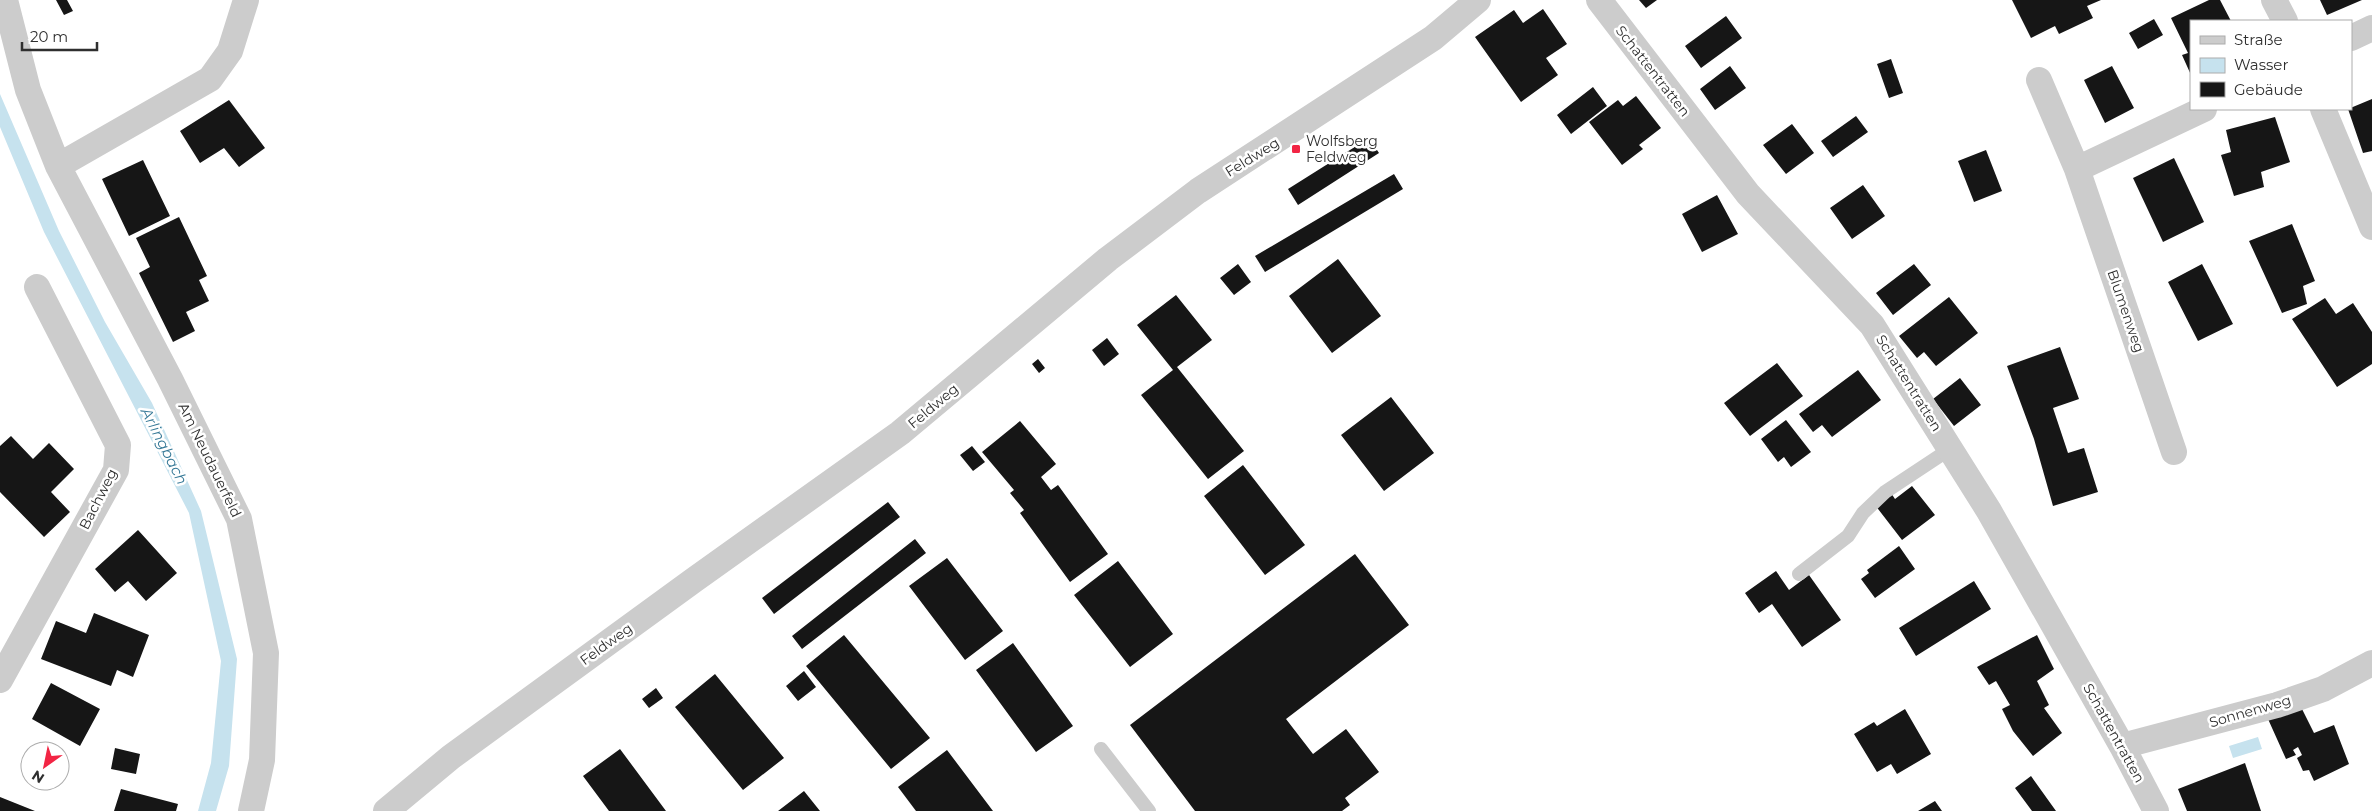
<svg xmlns="http://www.w3.org/2000/svg" width="2372" height="811" font-family="Montserrat,sans-serif">
<style>
.water{fill:#c6e2ee}
.building{fill:#161616}
.lines{fill:none;stroke-linecap:round;stroke-linejoin:round}
.service{stroke:#ccc;stroke-width:14}
.minor{stroke:#ccc;stroke-width:26}
.poi-dot{fill:#f22544;stroke:#fff;stroke-width:2}
.labels{text-anchor:middle;stroke-width:5;stroke-linejoin:round;paint-order:stroke}
.street-label{font-size:14px;fill:#2f2f2f;stroke:#fff}
.poi-label{font-size:14px;fill:#2f2f2f;stroke:#fff;text-anchor:start}
.water-label{font-size:15px;font-style:italic;fill:#367997;stroke:#fff}
</style>
<rect width="100%" height="100%" fill="#fff"/>
<path class="water" d="M 0,94 L 59,231 L 105,322 L 152,403 L 201,511 L 237,659 L 229,766 L 216,811 L 198,811 L 211,763 L 221,661 L 189,513 L 44,232 L 0,127 Z
M 2258,737 L 2262,749 L 2233,758 L 2229,746 Z"/>
<path class="building" d="M 56,0 L 67,0 L 73,11 L 64,15 Z
M 1639,0 L 1657,0 L 1646,8 Z
M 2012,0 L 2101,0 L 2087,6 L 2093,18 L 2059,34 L 2055,26 L 2031,38 Z
M 2209,0 L 2220,0 L 2231,21 L 2191,21 L 2191,75 L 2182,55 L 2188,53 L 2171,18 Z
M 2320,0 L 2362,0 L 2327,15 Z
M 1543,9 L 1567,44 L 1546,58 L 1558,75 L 1521,102 L 1475,37 L 1514,10 L 1523,23 Z
M 1726,16 L 1742,38 L 1701,68 L 1685,46 Z
M 2154,19 L 2163,35 L 2138,49 L 2129,33 Z
M 1891,59 L 1903,93 L 1889,98 L 1877,64 Z
M 1730,66 L 1746,88 L 1715,110 L 1700,89 Z
M 2112,66 L 2134,108 L 2105,123 L 2084,80 Z
M 1593,87 L 1607,106 L 1571,134 L 1557,115 Z
M 1636,96 L 1661,128 L 1639,145 L 1643,149 L 1622,165 L 1589,122 L 1618,100 L 1623,106 Z
M 2372,99 L 2372,151 L 2363,153 L 2348,109 Z
M 229,100 L 265,148 L 239,167 L 224,148 L 200,163 L 180,131 Z
M 1856,116 L 1868,132 L 1833,157 L 1821,141 Z
M 2275,117 L 2290,162 L 2261,172 L 2264,187 L 2234,196 L 2221,155 L 2231,152 L 2226,130 Z
M 1792,124 L 1814,153 L 1786,174 L 1763,145 Z
M 1369,138 L 1379,153 L 1298,205 L 1288,189 Z
M 1986,150 L 2002,191 L 1974,202 L 1958,161 Z
M 2174,158 L 2204,222 L 2163,242 L 2133,178 Z
M 143,160 L 170,216 L 129,236 L 102,179 Z
M 1394,174 L 1403,189 L 1265,272 L 1255,256 Z
M 1863,185 L 1885,216 L 1852,239 L 1830,208 Z
M 1717,195 L 1738,234 L 1702,252 L 1682,214 Z
M 179,217 L 207,276 L 199,280 L 209,301 L 186,312 L 195,331 L 173,342 L 139,273 L 150,267 L 136,238 Z
M 2292,224 L 2315,281 L 2303,286 L 2307,304 L 2282,313 L 2249,241 Z
M 1338,259 L 1381,316 L 1332,353 L 1289,296 Z
M 1238,264 L 1251,282 L 1234,295 L 1220,278 Z
M 1914,264 L 1931,285 L 1893,315 L 1876,293 Z
M 2202,264 L 2233,324 L 2198,341 L 2168,282 Z
M 1176,295 L 1212,340 L 1177,367 L 1244,451 L 1208,479 L 1141,395 L 1173,370 L 1137,325 Z
M 1949,297 L 1978,333 L 1936,366 L 1924,352 L 1917,358 L 1899,336 Z
M 2325,298 L 2336,314 L 2353,303 L 2372,332 L 2372,364 L 2337,387 L 2292,319 Z
M 1107,338 L 1119,354 L 1104,366 L 1092,350 Z
M 2060,347 L 2079,399 L 2053,408 L 2068,453 L 2084,448 L 2098,492 L 2053,506 L 2034,439 L 2007,366 Z
M 1038,359 L 1045,368 L 1039,373 L 1032,364 Z
M 1777,363 L 1803,396 L 1750,436 L 1724,403 Z
M 1858,370 L 1881,400 L 1832,437 L 1822,425 L 1813,432 L 1799,414 Z
M 1960,378 L 1981,405 L 1954,426 L 1933,399 Z
M 1391,397 L 1434,453 L 1384,491 L 1341,435 Z
M 1786,420 L 1811,452 L 1791,467 L 1784,457 L 1778,462 L 1761,439 Z
M 1020,421 L 1056,464 L 1041,477 L 1051,490 L 1058,485 L 1108,554 L 1070,582 L 1020,513 L 1024,510 L 1010,493 L 1014,490 L 982,452 Z
M 11,436 L 33,459 L 49,443 L 74,469 L 51,492 L 70,512 L 44,537 L 0,492 L 0,446 Z
M 972,446 L 985,462 L 973,471 L 960,455 Z
M 1243,465 L 1305,545 L 1265,575 L 1204,496 Z
M 1912,486 L 1935,515 L 1902,540 L 1875,505 L 1891,493 L 1895,499 Z
M 888,502 L 900,517 L 774,614 L 762,598 Z
M 138,530 L 177,573 L 146,601 L 128,581 L 115,592 L 95,569 Z
M 915,539 L 926,553 L 802,649 L 792,636 Z
M 1899,546 L 1915,569 L 1875,598 L 1861,579 L 1869,573 L 1867,570 Z
M 1355,554 L 1409,625 L 1286,719 L 1313,754 L 1346,729 L 1379,772 L 1345,798 L 1350,805 L 1342,811 L 1195,811 L 1130,725 Z
M 947,558 L 1003,631 L 965,660 L 909,586 Z
M 1118,561 L 1173,634 L 1130,667 L 1074,595 Z
M 1776,571 L 1789,590 L 1809,575 L 1841,620 L 1802,647 L 1772,604 L 1759,613 L 1745,593 Z
M 1974,581 L 1991,609 L 1916,656 L 1899,628 Z
M 94,613 L 149,635 L 133,677 L 117,670 L 111,686 L 41,659 L 56,621 L 86,633 Z
M 844,635 L 930,738 L 891,769 L 806,666 Z
M 2037,635 L 2054,669 L 2037,681 L 2049,705 L 2044,708 L 2062,733 L 2033,756 L 2013,731 L 2002,709 L 2010,705 L 1996,681 L 1989,685 L 1977,667 Z
M 1013,643 L 1073,726 L 1036,752 L 976,670 Z
M 804,671 L 816,687 L 798,701 L 786,686 Z
M 715,674 L 784,758 L 743,790 L 675,707 Z
M 51,683 L 100,709 L 80,746 L 32,719 Z
M 656,688 L 663,698 L 649,708 L 642,699 Z
M 1905,709 L 1931,754 L 1897,774 L 1891,764 L 1877,772 L 1854,734 L 1874,722 L 1877,726 Z
M 2302,709 L 2314,733 L 2334,725 L 2349,764 L 2314,781 L 2309,770 L 2303,771 L 2297,758 L 2302,755 L 2298,747 L 2293,750 L 2296,755 L 2286,759 L 2268,719 Z
M 115,748 L 140,754 L 136,774 L 111,769 Z
M 620,749 L 666,811 L 609,811 L 583,776 Z
M 947,750 L 993,811 L 916,811 L 898,787 Z
M 2245,763 L 2261,811 L 2187,811 L 2178,789 Z
M 2031,776 L 2056,811 L 2032,811 L 2015,788 Z
M 121,789 L 178,804 L 176,811 L 114,811 Z
M 804,791 L 820,811 L 778,811 Z
M 0,797 L 35,811 L 0,811 Z
M 1935,801 L 1942,811 L 1918,811 Z"/>
<g class="lines">
<path class="service" d="M 1799,574 L 1848,536 L 1863,513 L 1885,492 L 1950,449
M 1101,749 L 1149,811"/>
<path class="minor" d="M 5,0 L 28,90 L 58,166 L 170,379 L 239,519 L 266,653 L 262,760 L 251,811
M 1599,0 L 1748,194 L 1872,325 L 1989,511 L 2122,746 L 2156,811
M 2274,0 L 2285,21
M 2351,38 L 2372,28
M 2039,80 L 2077,169 L 2174,452
M 2323,109 L 2372,227
M 58,166 L 210,79 L 230,51 L 246,0
M 2077,169 L 2204,109
M 0,680 L 116,470 L 118,445 L 37,287
M 2122,746 L 2277,705 L 2323,689 L 2372,663
M 386,811 L 451,757 L 694,580 L 900,433 L 1108,259 L 1198,191 L 1433,38 L 1478,0"/>
</g>
<rect class="poi-dot" x="1291" y="144" width="10" height="10" rx="2.5"/>
<g class="labels">
<g class="street-label">
<text transform="translate(1653 71) rotate(52)" y="5">Schattentratten</text>
<text transform="translate(1252 157) rotate(-32)" y="5">Feldweg</text>
<text transform="translate(2126 311) rotate(71)" y="5">Blumenweg</text>
<text transform="translate(1909 383) rotate(58)" y="5">Schattentratten</text>
<text transform="translate(933 406) rotate(-40)" y="5">Feldweg</text>
<text transform="translate(210 460) rotate(64)" y="5">Am Neudauerfeld</text>
<text transform="translate(98 499) rotate(-63)" y="5">Bachweg</text>
<text transform="translate(606 644) rotate(-36)" y="5">Feldweg</text>
<text transform="translate(2250 711) rotate(-16)" y="5">Sonnenweg</text>
<text transform="translate(2114 733) rotate(61)" y="5">Schattentratten</text>
</g>
<g class="poi-label">
<text x="1306" y="146">Wolfsberg<tspan x="1306" dy="16">Feldweg</tspan></text>
</g>
<g class="water-label">
<text transform="translate(164 446) rotate(63)" y="5">Arlingbach</text>
</g>
</g>
<rect x="2190" y="20" width="162" height="90" fill="#ffffff" stroke="#acacac"/>
<rect x="2200" y="36" width="25" height="8" fill="#cccccc" stroke="#acacac"/>
<text x="2234" y="45" font-size="15" fill="#2f2f2f">Straße</text>
<rect x="2200" y="58" width="25" height="15" fill="#c6e2ee" stroke="#acacac"/>
<text x="2234" y="70" font-size="15" fill="#2f2f2f">Wasser</text>
<rect x="2200" y="82" width="25" height="15" fill="#161616" stroke="#acacac"/>
<text x="2234" y="95" font-size="15" fill="#2f2f2f">Gebäude</text>
<g transform="translate(45 766) rotate(213)"><circle r="24" fill="#ffffff" stroke="#acacac"/>
<path d="M0-4L9 19L0 12L-9 19Z" fill="#f22544"/>
<text y="-8" font-size="14" font-weight="bold" text-anchor="middle" fill="#2f2f2f">N</text>
</g>
<path d="M22 42v8h75v-8" fill="none" stroke="#2f2f2f" stroke-width="2.5"/>
<text x="30" y="42" font-size="15" fill="#2f2f2f" stroke="#ffffff" stroke-width="4" paint-order="stroke">20 m</text>
</svg>
